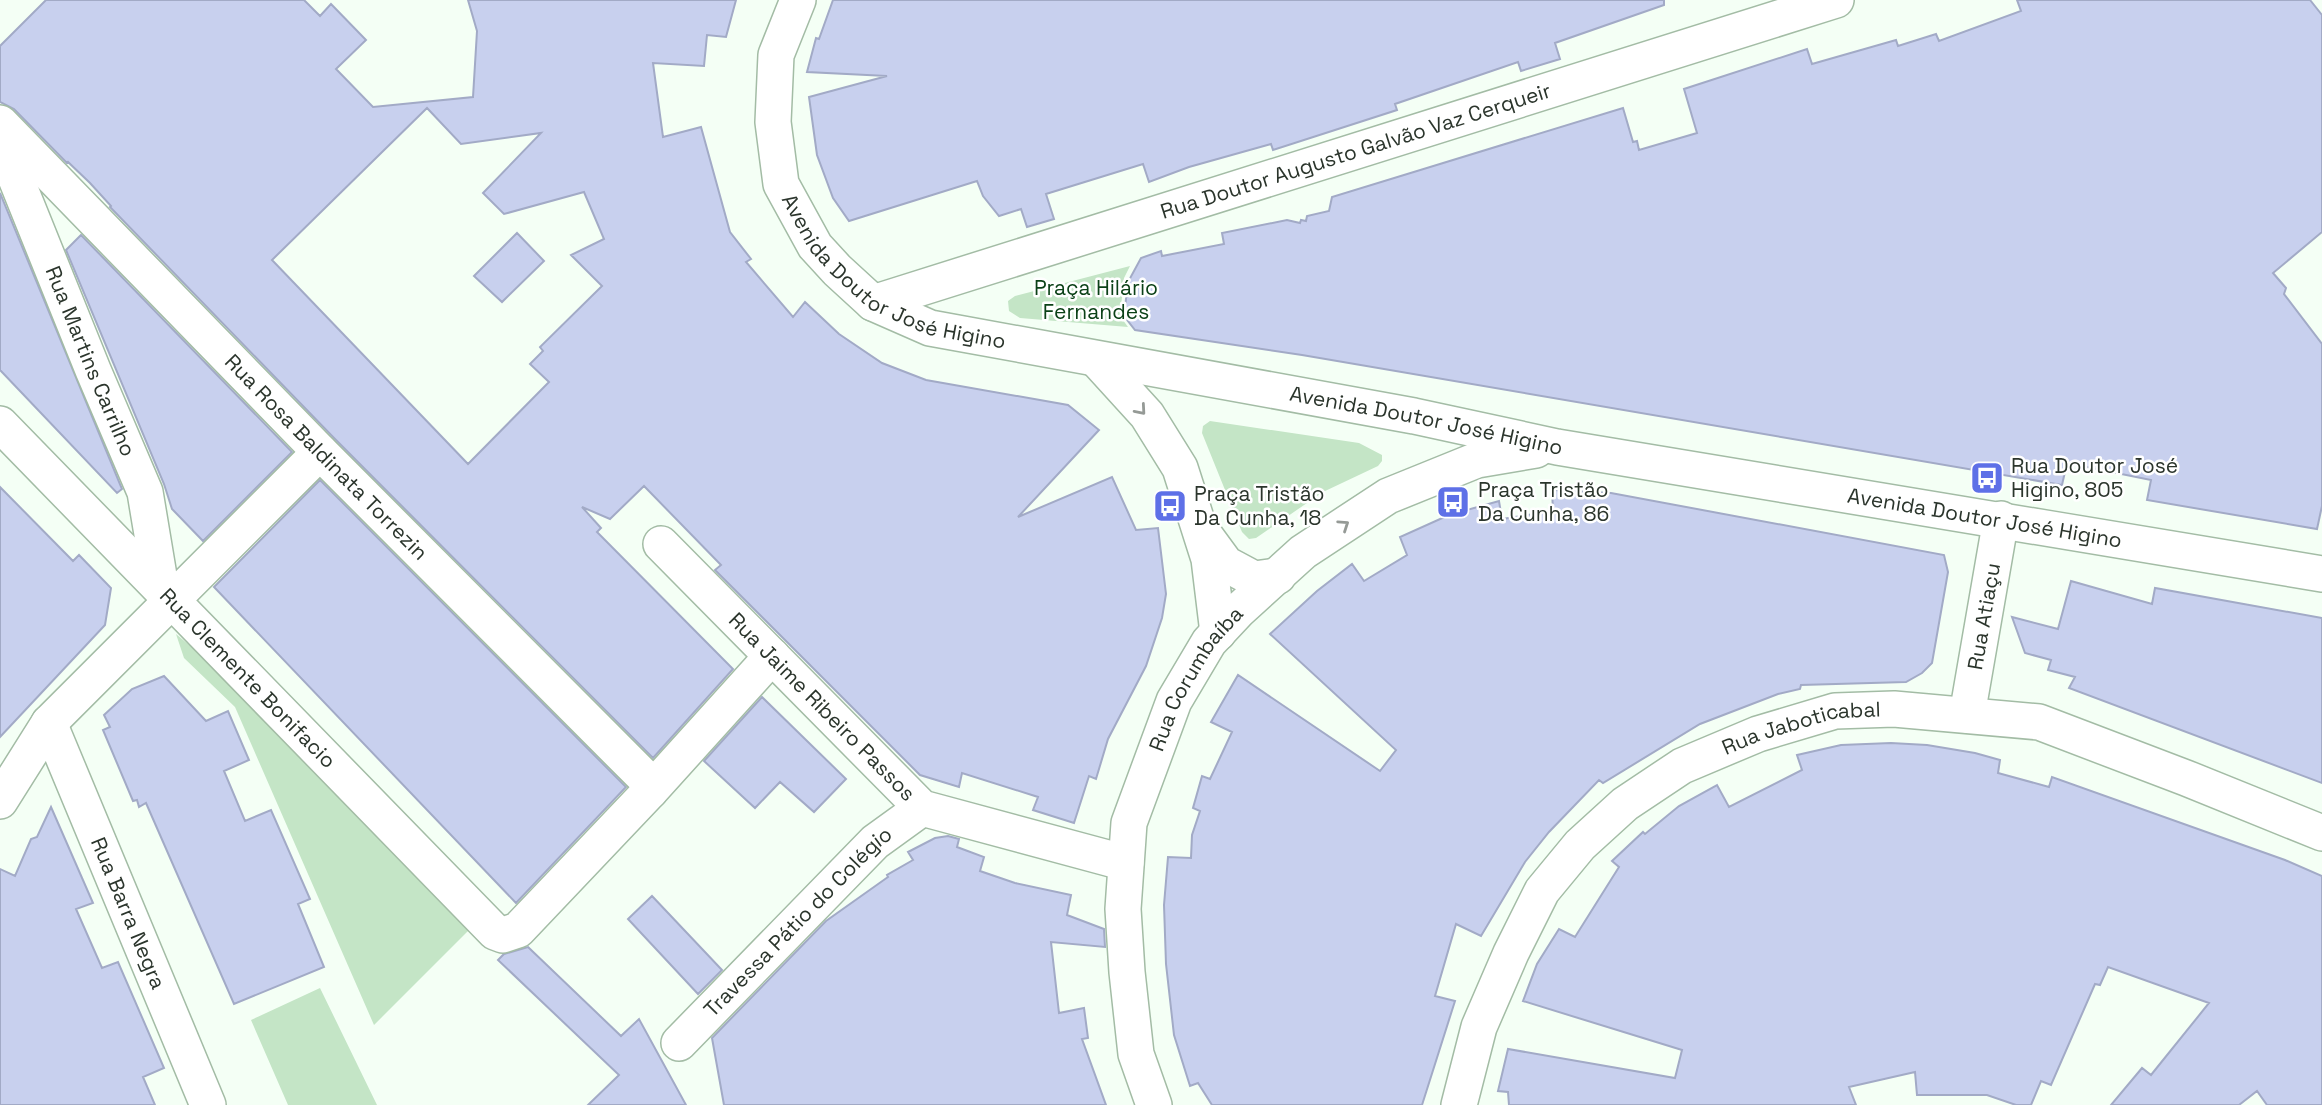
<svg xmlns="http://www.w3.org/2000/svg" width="2322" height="1105" font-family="'Space Grotesk',sans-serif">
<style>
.green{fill:#c4e5c6}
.building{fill:#c8d0ee;stroke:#a2aac6;stroke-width:2;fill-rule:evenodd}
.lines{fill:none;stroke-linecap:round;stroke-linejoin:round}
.minor-casing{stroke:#a3bca5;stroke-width:38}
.minor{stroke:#fff;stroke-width:35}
.oneway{stroke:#959a96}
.labels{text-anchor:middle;stroke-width:5;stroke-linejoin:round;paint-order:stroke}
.street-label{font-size:21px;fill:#2b352c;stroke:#fff}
.park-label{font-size:21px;fill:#0b4117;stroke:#fff}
.poi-label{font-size:21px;fill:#2b352c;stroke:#fff;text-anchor:start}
</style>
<rect width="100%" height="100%" fill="#f4fff5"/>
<path class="green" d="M 1130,266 L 1124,278 L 1120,316 L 1128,327 L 1020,318 L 1009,311 L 1008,301 L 1015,296 Z
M 1210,421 L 1359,443 L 1382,455 L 1382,461 L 1378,466 L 1323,492 L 1256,538 L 1249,539 L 1242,532 L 1202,433 L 1203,426 Z
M 176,634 L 236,684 L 470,929 L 374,1025 L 235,707 L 184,658 Z
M 320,988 L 377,1105 L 288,1105 L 251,1020 Z"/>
<path class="building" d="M 46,0 L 304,0 L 320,16 L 331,4 L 366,40 L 336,69 L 373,107 L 473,97 L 477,31 L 468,0 L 736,0 L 726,37 L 707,35 L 704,66 L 653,63 L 663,137 L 701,127 L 730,232 L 751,259 L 746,262 L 793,317 L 805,302 L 839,334 L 882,363 L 926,380 L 1068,405 L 1099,430 L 1018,517 L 1112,477 L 1136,530 L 1158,528 L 1166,594 L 1162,618 L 1146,666 L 1108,739 L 1096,779 L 1089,776 L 1074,823 L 1033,810 L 1038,797 L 962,773 L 959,787 L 920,775 L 715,570 L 721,565 L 644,486 L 610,519 L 582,507 L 601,528 L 597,532 L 733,669 L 653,758 L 334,438 L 110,207 L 111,206 L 90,183 L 68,162 L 67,163 L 14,109 L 0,102 L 0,46 ZM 427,108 L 461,144 L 541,133 L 483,193 L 504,214 L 584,192 L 604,239 L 571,255 L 602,286 L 540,347 L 543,351 L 530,364 L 549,382 L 468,464 L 272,260 Z
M 833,0 L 1664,0 L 1664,5 L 1555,43 L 1560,59 L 1521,71 L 1518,62 L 1395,104 L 1397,110 L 1273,150 L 1271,144 L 1189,167 L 1149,182 L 1143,164 L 1046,194 L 1054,219 L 1027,227 L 1021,209 L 999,216 L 983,196 L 977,181 L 849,221 L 833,198 L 817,155 L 809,97 L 887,76 L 807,72 L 816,38 L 819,39 Z
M 2017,0 L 2310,0 L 2322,15 L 2322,232 L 2273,273 L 2286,288 L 2284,294 L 2322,344 L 2322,506 L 2317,529 L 2147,500 L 2151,480 L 2067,463 L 2062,485 L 1302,355 L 1135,330 L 1124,316 L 1128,282 L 1141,258 L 1161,251 L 1162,256 L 1224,244 L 1222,233 L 1287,220 L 1300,223 L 1301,220 L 1306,221 L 1307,216 L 1329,211 L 1332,197 L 1623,108 L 1633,142 L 1637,141 L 1639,150 L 1697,133 L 1684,89 L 1807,49 L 1812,64 L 1896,40 L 1898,46 L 1936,34 L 1939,41 L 2021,11 Z
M 0,193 L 122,489 L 117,493 L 0,370 Z
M 517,233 L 544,261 L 502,302 L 474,276 Z
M 81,235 L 292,452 L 203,541 L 172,509 L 164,484 L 66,250 Z
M 320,480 L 626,787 L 516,903 L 214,587 Z
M 0,487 L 73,561 L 79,555 L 111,588 L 105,625 L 0,737 Z
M 1552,490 L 1611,493 L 1944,555 L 1948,572 L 1932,663 L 1922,673 L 1906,682 L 1801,685 L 1800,689 L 1778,694 L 1700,724 L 1603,783 L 1599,780 L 1549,832 L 1525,862 L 1481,936 L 1456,924 L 1435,996 L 1455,1001 L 1422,1105 L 1212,1105 L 1198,1083 L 1190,1086 L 1174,1035 L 1166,964 L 1164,905 L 1168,857 L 1191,858 L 1192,835 L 1200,811 L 1193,808 L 1202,776 L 1210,779 L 1232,732 L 1211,722 L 1238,675 L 1380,771 L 1396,750 L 1270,634 L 1317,591 L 1352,564 L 1364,581 L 1407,555 L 1400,537 L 1449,515 L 1499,501 L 1502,519 L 1553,511 Z
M 2071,581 L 2152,604 L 2155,588 L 2322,618 L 2322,783 L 2069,688 L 2075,677 L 2048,670 L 2051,660 L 2025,653 L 2012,617 L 2058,629 Z
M 164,676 L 206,721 L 228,711 L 249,760 L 224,771 L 245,821 L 271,810 L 310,899 L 298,904 L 324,967 L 234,1004 L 146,803 L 139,807 L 137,800 L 133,801 L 103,730 L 110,727 L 104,715 L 132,689 Z
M 762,697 L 846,779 L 814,812 L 780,782 L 755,808 L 704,761 Z
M 1891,743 L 1927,745 L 1975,753 L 2000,760 L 1998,773 L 2049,787 L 2052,777 L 2285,860 L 2322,876 L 2322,1105 L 2267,1105 L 2257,1091 L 2239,1105 L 2111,1105 L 2142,1068 L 2151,1075 L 2209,1003 L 2108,967 L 2100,985 L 2095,984 L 2051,1085 L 2041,1081 L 2031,1105 L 2016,1105 L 1987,1095 L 1917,1095 L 1915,1072 L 1849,1087 L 1856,1105 L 1509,1105 L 1508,1092 L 1498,1091 L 1508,1049 L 1675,1078 L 1682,1050 L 1523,1001 L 1537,964 L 1559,929 L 1575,937 L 1619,867 L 1612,861 L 1643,832 L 1645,834 L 1679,806 L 1717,785 L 1729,807 L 1802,770 L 1797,755 L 1841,745 Z
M 51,807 L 93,903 L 76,909 L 102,968 L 118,962 L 164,1068 L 143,1077 L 155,1105 L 0,1105 L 0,869 L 15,876 L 31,839 L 37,837 Z
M 948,836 L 959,839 L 957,847 L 984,857 L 980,871 L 1015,883 L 1071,895 L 1067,915 L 1104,929 L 1105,947 L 1051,942 L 1059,1013 L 1084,1008 L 1088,1038 L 1082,1039 L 1106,1105 L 724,1105 L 712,1038 L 826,921 L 888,877 L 887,875 L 913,860 L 908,852 L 935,838 Z
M 652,896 L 722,970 L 698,994 L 628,919 Z
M 528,947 L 621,1036 L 639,1019 L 686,1105 L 588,1105 L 619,1075 L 498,960 L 504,954 Z"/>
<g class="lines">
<defs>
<g id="minor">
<path id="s1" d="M 798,0 L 776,55 L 773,122 L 781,184 L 815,246 L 837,270 L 873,303 L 930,328 L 1414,416 L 1557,447 L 2322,574"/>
<path id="s2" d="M 0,123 L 320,452 L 645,778 L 650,791"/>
<path id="s3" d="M 0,139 L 93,370 L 145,492 L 161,588"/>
<path id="s4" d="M 873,303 L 1836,0"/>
<path d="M 1096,359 L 1147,415 L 1180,468 L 1209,559 L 1218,633"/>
<path id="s5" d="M 0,424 L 495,932 L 503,935 L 518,930 L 650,791 L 772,656"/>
<path d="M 1204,534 L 1226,564 L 1254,579 L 1278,576"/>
<path id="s6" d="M 661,544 L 922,808 L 1126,863"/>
<path id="s7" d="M 1967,715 L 2001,519"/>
<path id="s8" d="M 49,723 L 208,1105"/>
<path d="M 0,801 L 49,723 L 320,452"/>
<path id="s9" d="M 679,1043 L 875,842 L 922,808"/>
<path id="s10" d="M 1154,1105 L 1136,1054 L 1127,972 L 1123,909 L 1129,823 L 1174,701 L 1209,642 L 1238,611 L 1303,552 L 1388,496 L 1477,460 L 1536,450"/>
<path id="s11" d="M 1459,1105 L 1479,1027 L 1511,953 L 1542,891 L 1580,845 L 1625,804 L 1682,766 L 1758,734 L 1835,711 L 1894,709 L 2039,722 L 2186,778 L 2322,833"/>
</g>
</defs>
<use href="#minor" class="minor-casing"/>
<use href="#minor" class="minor"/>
</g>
<defs><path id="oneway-chevron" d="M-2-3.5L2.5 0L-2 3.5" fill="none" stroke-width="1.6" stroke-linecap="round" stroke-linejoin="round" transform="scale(1.75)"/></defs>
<g class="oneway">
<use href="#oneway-chevron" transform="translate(1141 410) rotate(49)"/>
<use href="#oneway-chevron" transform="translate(1344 525) rotate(-34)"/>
</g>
<defs>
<symbol id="bus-square" viewBox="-11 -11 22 22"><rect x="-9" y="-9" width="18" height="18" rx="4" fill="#5e70e7" stroke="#fff"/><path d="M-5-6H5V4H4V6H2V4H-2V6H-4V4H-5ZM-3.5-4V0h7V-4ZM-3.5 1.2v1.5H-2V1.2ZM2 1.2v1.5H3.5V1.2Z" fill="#fff"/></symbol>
</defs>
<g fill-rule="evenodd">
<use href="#bus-square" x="1968" y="459" width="38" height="38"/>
<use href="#bus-square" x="1434" y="483" width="38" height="38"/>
<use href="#bus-square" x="1151" y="487" width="38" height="38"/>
</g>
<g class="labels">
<g class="street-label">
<text dy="7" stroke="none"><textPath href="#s4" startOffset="506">Rua Doutor Augusto Galvão Vaz Cerqueir</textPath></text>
<text dy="7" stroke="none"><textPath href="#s1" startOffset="341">Avenida Doutor José Higino</textPath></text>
<text dy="7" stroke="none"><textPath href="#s3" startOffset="240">Rua Martins Carrilho</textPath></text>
<text dy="7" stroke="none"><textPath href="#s1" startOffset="908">Avenida Doutor José Higino</textPath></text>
<text dy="7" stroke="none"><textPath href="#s2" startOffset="467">Rua Rosa Baldinata Torrezin</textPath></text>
<text dy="7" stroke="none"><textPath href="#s1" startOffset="1475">Avenida Doutor José Higino</textPath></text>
<text dy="7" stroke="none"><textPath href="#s7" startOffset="100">Rua Atiaçu</textPath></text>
<text dy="7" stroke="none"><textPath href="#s5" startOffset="355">Rua Clemente Bonifacio</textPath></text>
<text dy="7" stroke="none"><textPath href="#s10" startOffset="446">Rua Corumbaíba</textPath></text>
<text dy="7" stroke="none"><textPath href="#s6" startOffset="229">Rua Jaime Ribeiro Passos</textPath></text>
<text dy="7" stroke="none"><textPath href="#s11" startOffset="546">Rua Jaboticabal</textPath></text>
<text dy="7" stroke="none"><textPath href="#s8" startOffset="206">Rua Barra Negra</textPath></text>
<text dy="7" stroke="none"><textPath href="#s9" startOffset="170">Travessa Pátio do Colégio</textPath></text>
</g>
<g class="park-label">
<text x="1096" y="295">Praça Hilário<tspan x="1096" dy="24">Fernandes</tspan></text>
</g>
<g class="poi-label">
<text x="2011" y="473">Rua Doutor José<tspan x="2011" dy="24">Higino, 805</tspan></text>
<text x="1478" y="497">Praça Tristão<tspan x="1478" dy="24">Da Cunha, 86</tspan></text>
<text x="1194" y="501">Praça Tristão<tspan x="1194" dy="24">Da Cunha, 18</tspan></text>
</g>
</g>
</svg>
